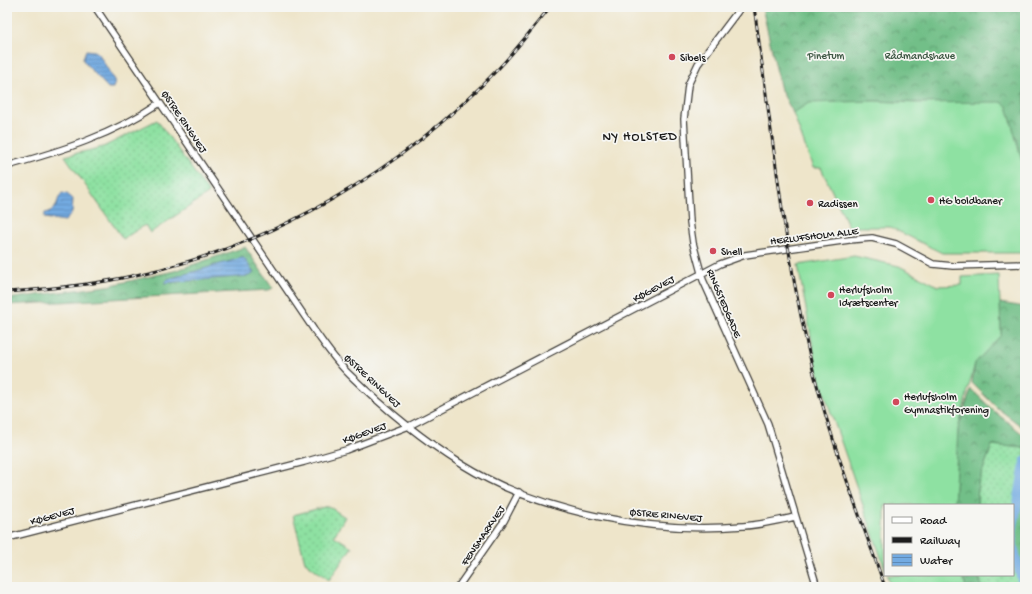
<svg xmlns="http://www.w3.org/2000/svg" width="1032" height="594" font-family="'Gochi Hand',sans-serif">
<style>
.grass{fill:url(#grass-dots);stroke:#557e5f}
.forest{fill:url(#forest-crowns);stroke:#476e52}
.pitch{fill:#8ee1a2;stroke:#557e5f}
.water{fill:url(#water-rules);stroke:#48647f}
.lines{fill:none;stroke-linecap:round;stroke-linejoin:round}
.river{stroke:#73abe2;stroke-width:9}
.secondary-casing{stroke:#3c3a36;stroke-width:8}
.secondary{stroke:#fff;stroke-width:5.5}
.rail-casing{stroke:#1c1c1c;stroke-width:3}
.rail{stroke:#f6f6f2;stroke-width:1.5;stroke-dasharray:4.5;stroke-linecap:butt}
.poi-dot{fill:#d1495b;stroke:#f6f6f2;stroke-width:1.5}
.labels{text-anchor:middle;stroke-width:3.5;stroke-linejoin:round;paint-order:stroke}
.park-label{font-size:11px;fill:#3e5744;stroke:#f6f6f2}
.poi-label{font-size:11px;fill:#1c1c1c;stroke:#f6f6f2;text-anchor:start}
.street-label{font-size:11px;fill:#1c1c1c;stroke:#f6f6f2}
.quarter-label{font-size:13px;letter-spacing:1px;fill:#1c1c1c;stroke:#f6f6f2}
</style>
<defs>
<pattern id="grass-dots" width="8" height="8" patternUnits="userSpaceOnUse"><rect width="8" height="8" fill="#8ee1a2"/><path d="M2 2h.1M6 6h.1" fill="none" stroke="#7ac08b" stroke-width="1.8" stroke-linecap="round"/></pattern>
<pattern id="forest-crowns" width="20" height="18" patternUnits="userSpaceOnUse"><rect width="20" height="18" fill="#72bf88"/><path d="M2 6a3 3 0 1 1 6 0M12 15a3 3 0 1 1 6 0" fill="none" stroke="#5d9a6e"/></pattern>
<pattern id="water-rules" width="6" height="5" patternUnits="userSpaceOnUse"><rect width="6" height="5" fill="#73abe2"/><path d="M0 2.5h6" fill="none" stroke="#5e8ab6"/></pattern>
</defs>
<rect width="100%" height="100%" fill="#f6f6f2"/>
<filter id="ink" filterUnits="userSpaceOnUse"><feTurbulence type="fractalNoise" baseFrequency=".025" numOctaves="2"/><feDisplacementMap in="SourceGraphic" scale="8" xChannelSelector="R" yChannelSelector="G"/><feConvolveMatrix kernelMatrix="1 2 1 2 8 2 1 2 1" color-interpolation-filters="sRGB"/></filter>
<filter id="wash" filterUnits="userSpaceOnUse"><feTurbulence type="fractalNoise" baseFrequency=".012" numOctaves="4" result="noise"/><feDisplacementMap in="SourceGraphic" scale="16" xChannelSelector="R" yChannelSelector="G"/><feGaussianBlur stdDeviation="0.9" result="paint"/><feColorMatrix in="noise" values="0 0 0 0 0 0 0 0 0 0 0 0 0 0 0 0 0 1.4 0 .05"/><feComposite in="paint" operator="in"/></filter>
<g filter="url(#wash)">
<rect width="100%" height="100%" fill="#eee5ca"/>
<path class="grass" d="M 157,120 L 209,193 L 150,233 L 145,225 L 123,239 L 65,156 L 103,147 Z
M 992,445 L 1025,448 L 1025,461 L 1013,529 L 1013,505 L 977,505 L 978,484 Z
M 328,506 L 345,517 L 334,536 L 352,547 L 329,580 L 305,562 L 293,515 Z
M 1013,534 L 1013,544 L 1023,587 L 981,587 L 979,575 L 1013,575 Z"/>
<path class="forest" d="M 762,7 L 1025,7 L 1025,173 L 1007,106 L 875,101 L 809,103 L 793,113 L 781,90 Z
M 245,247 L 273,288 L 269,290 L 7,305 L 7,299 L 107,286 L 174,271 Z
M 1000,303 L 1025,307 L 1025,429 L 996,407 L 972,383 L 975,363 L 1001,335 Z
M 971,389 L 995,412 L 1025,436 L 1025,448 L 992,445 L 978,484 L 977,505 L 954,505 L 958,429 Z
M 1025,461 L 1025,587 L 1023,587 L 1013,544 L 1013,529 Z
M 962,575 L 979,575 L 981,587 L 966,587 Z"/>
<path class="pitch" d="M 875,101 L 916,103 L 1001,102 L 1007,106 L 1025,173 L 1025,253 L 942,253 L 890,227 L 849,227 L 821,168 L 813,168 L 793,113 L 809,103 Z
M 854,256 L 899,266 L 938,286 L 962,285 L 962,277 L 999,275 L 1001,335 L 975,363 L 958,429 L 954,505 L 885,505 L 885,569 L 818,375 L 798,265 Z
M 887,575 L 962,575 L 966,587 L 891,587 Z"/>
<path class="water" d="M 86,50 L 95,51 L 99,54 L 115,82 L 113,88 L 108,88 L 84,62 L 83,58 Z
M 62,193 L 67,194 L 73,199 L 72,213 L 65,221 L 44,218 L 45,213 C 61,208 54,203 62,193 Z
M 241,258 L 244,258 L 254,273 L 250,276 L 164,283 L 168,279 Z"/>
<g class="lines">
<path class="river" d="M 1013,529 L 1025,461
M 1013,534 L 1013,544 L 1023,587"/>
</g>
</g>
<g filter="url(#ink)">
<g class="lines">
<defs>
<path id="secondary" d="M 95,7 L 314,330 C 325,345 336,362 350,375 C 384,408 423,440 463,465 C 540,513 653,534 743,526 C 761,525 778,520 796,517
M 741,7 L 698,64 L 688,85 L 684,119 L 690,222 L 693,243 L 703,280 L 768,424 L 817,587
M 7,166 C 61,151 113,135 160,103
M 7,538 L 304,462 L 346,450 L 409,426 L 720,264 L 745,255 L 849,240 L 872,238 L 896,244 L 933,264 L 953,266 L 1025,264
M 458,587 L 504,521 L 519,492"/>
</defs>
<use href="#secondary" class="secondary-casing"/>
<use href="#secondary" class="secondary"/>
<defs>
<path id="rail" d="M 754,7 C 772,129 784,254 814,374 C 833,447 860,517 885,587
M 7,292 C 50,289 94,285 136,275 C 275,245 401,171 499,68 C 517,49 533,28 550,7"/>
</defs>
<use href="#rail" class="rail-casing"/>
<use href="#rail" class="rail"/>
</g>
</g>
<g class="poi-dot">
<circle cx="672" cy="57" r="4"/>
<circle cx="931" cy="200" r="4"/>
<circle cx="810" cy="203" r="4"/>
<circle cx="713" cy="251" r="4"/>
<circle cx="831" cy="295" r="4"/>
<circle cx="896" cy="402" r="4"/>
</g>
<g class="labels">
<g class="park-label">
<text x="826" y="59">Pinetum</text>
<text x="920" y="59">Rådmandshave</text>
</g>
<g class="poi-label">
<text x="680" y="61">Sibels</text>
<text x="939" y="204">HG boldbaner</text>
<text x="818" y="207">Radissen</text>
<text x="721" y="255">Shell</text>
<text x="839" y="293">Herlufsholm<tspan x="839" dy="13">Idrætscenter</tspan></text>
<text x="904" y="400">Herlufsholm<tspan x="904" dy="13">Gymnastikforening</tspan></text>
</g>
<g class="street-label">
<text transform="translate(185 121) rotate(56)" y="4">ØSTRE RINGVEJ</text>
<text transform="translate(814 235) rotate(-7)" y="4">HERLUFSHOLM ALLE</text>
<text transform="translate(653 288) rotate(-28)" y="4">KØGEVEJ</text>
<text transform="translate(725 303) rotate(67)" y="4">RINGSTEDGADE</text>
<text transform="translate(373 380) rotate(43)" y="4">ØSTRE RINGVEJ</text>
<text transform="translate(364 432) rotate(-20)" y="4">KØGEVEJ</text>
<text transform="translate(666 514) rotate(5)" y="4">ØSTRE RINGVEJ</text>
<text transform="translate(52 515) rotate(-15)" y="4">KØGEVEJ</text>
<text transform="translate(482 535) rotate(-56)" y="4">FENSMARKVEJ</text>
</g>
<g class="quarter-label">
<text x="640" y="140">NY HOLSTED</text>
</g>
</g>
<rect width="1032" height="594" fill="none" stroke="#f6f6f2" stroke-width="24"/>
<rect x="884" y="504" width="130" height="72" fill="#f6f6f2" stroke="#9f9f9c"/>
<rect x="892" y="517" width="20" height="6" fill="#ffffff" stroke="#9f9f9c"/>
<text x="920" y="524" font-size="12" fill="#1c1c1c">Road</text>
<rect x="892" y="537" width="20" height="6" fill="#1c1c1c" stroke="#9f9f9c"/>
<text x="920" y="544" font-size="12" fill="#1c1c1c">Railway</text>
<rect x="892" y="554" width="20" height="12" fill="url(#water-rules)" stroke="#9f9f9c"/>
<text x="920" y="564" font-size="12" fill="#1c1c1c">Water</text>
</svg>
